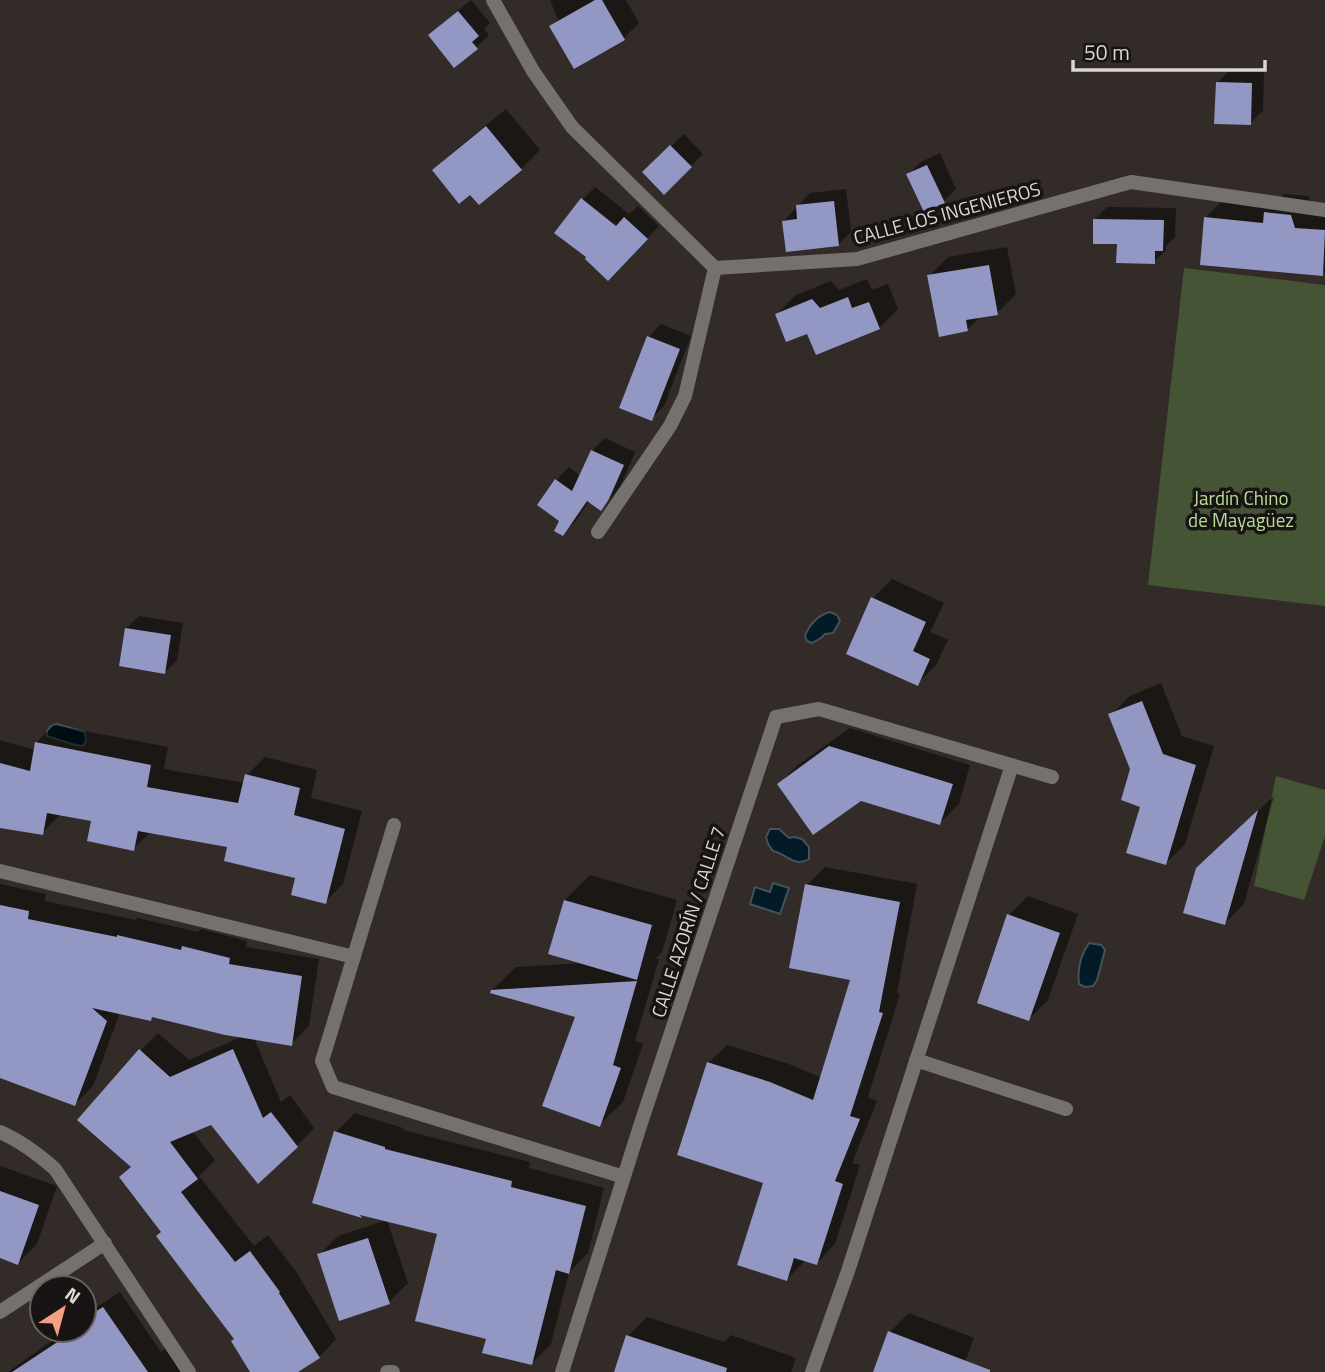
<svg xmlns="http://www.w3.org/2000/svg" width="1325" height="1372" font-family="'Titillium Web',sans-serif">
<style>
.green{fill:#445435}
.water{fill:#031a27;stroke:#44535b;stroke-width:2}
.shadow{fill:#0007}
.building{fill:#9397c3}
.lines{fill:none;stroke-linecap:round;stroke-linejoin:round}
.street{stroke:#74716e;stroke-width:14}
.labels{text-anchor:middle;stroke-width:7;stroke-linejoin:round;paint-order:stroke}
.street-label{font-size:19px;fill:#dbd7d4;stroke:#181413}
.park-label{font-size:19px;fill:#b9dc9a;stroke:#181413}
</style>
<rect width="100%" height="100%" fill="#322b28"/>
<path class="green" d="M 1184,268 L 1325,285 L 1325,606 L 1148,585 Z
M 1276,776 L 1325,790 L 1325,836 L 1304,900 L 1254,886 Z"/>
<path class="water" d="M 830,612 L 837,615 L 840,621 L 833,633 L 825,634 L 821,638 L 812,643 L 807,641 L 805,636 C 809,625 818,615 830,612 Z
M 57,724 L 85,732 L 86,741 L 83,746 L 75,745 L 47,736 L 47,731 L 51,726 Z
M 770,829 L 779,829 L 789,838 L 794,837 L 802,839 L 809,847 L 809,859 C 795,868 787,854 773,851 L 768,844 L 766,837 Z
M 773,883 L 789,888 L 780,914 L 750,904 L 755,887 L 770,892 Z
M 1089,943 L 1101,945 L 1105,950 L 1097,980 L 1093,986 L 1085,987 L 1079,984 C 1077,968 1080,956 1089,943 Z"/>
<path class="shadow" d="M 471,0 L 490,23 L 484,29 L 489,35 L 476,48 L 430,35 L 443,23 Z
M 550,0 L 626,0 L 639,23 L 624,38 L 575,67 L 551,26 L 558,20 Z
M 1230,70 L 1264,71 L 1263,111 L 1250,123 L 1217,83 Z
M 506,109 L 540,150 L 521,169 L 471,192 L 434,171 L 453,152 Z
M 684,134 L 703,154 L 664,193 L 644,172 Z
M 940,153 L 956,189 L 944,201 L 909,174 L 921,162 Z
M 595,187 L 629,214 L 638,206 L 659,226 L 621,266 L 582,200 Z
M 846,189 L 851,232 L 838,245 L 784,221 L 810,193 Z
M 1284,194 L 1309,196 L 1313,209 L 1325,210 L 1325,272 L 1322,274 L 1205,218 L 1224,199 L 1275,203 Z
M 1107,207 L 1176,208 L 1175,237 L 1166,246 L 1166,250 L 1154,262 L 1119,243 L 1095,219 Z
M 1007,247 L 1016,294 L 997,313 L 982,315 L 967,330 L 929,276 L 948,257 Z
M 867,279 L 872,290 L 888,284 L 898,309 L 879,328 L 808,331 L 777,314 L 796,295 L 831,281 L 839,290 Z
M 661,324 L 691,336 L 664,406 L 651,419 L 649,337 Z
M 605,438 L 635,452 L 621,485 L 613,496 L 600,509 L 589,501 L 575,522 L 562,534 L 561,520 L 539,505 L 557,480 L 569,467 L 581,476 L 592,451 Z
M 892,579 L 944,603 L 930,632 L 948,640 L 936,665 L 917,684 L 873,598 Z
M 139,616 L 183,623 L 177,660 L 165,672 L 126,629 Z
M 1161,683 L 1182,736 L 1214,746 L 1185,844 L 1166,863 L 1142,806 L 1132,768 L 1111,715 L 1130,696 Z
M 54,725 L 168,747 L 164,769 L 245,783 L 247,775 L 265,757 L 317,770 L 311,798 L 362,811 L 343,884 L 325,902 L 297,876 L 230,845 L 151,832 L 133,849 L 93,820 L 61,814 L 42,833 L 0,819 L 0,740 L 35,750 L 36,743 Z
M 850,728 L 970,765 L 959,804 L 940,823 L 860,799 L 779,784 L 798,765 Z
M 1274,796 L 1244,904 L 1225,923 L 1217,849 Z
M 825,867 L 917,884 L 897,993 L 900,994 L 868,1097 L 877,1101 L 852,1163 L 860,1165 L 835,1244 L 817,1263 L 805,1261 L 787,1279 L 765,1181 L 708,1063 L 727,1045 L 789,1064 L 822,1078 L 853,979 L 807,885 Z
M 590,875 L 677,900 L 662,952 L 655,959 L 659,959 L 635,1041 L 643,1044 L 623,1102 L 599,1125 L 577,1016 L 492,990 L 516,967 L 584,963 L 565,900 Z
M 0,884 L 46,894 L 45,901 L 135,920 L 137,918 L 198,932 L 201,929 L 247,941 L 246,947 L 319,959 L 309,1026 L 291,1044 L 254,1038 L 281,1102 L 290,1095 L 314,1128 L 297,1146 L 211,1122 L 192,1131 L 215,1160 L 199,1176 L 254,1246 L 268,1235 L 297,1273 L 336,1339 L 319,1357 L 294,1372 L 252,1372 L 236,1338 L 163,1232 L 121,1177 L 132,1166 L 140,1051 L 158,1033 L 189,1060 L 243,1036 L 154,1016 L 150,1019 L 120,1012 L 93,1086 L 75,1104 L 0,1059 Z
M 1028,896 L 1078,914 L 1048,1000 L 1029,1019 L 1009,915 Z
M 355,1113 L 403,1128 L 403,1130 L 530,1162 L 529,1168 L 604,1188 L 588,1253 L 569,1272 L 551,1344 L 532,1363 L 488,1338 L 439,1233 L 364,1214 L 361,1216 L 314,1202 L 336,1132 Z
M 0,1166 L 57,1186 L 37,1244 L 18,1263 L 0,1256 Z
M 387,1220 L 408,1283 L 389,1302 L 319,1255 L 338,1236 Z
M 120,1292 L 161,1352 L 166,1348 L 181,1372 L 8,1372 L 67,1330 L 84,1330 L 84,1315 Z
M 909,1313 L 974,1338 L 961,1372 L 875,1372 L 890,1332 Z
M 647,1317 L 724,1342 L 731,1335 L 796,1358 L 791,1372 L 616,1372 L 628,1336 Z"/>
<path class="building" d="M 595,0 L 602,0 L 625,40 L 574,69 L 549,26 Z
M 458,11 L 479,36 L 472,42 L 478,49 L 454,68 L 428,35 Z
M 1216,82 L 1252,83 L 1251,125 L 1214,124 Z
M 486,126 L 522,170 L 479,205 L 470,195 L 459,204 L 432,170 Z
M 670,145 L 692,167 L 664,195 L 642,172 Z
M 927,165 L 945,203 L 924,212 L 906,174 Z
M 581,198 L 616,226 L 624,217 L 648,239 L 608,281 L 585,259 L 586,257 L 554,233 Z
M 834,201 L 839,246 L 786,252 L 782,221 L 797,219 L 796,205 Z
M 1264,212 L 1291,215 L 1295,228 L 1325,230 L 1323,276 L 1200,265 L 1204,217 L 1263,223 Z
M 1093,219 L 1164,220 L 1163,251 L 1155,251 L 1155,264 L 1116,263 L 1117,244 L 1093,244 Z
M 989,265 L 998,315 L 966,320 L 968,331 L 939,337 L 927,275 Z
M 848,297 L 852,308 L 869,302 L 880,329 L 816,355 L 807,334 L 786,342 L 775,314 L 812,299 L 820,308 Z
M 647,336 L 680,349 L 652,421 L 619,408 Z
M 591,450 L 624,465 L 609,499 L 601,511 L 587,501 L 563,536 L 554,531 L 559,521 L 537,505 L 555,479 L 572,491 Z
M 871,597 L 926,622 L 913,651 L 930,659 L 918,686 L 846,654 Z
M 125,628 L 171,635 L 165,674 L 119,666 Z
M 1142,701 L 1163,754 L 1196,765 L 1166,865 L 1126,853 L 1140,807 L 1121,800 L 1130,769 L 1108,714 Z
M 35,742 L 151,765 L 147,787 L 238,803 L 245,774 L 300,788 L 294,815 L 345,829 L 326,904 L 291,895 L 295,878 L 224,861 L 227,847 L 138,831 L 134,851 L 87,841 L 91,821 L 47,813 L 43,835 L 0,828 L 0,763 L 30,771 Z
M 829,746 L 953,784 L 940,825 L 861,801 L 813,835 L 777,784 Z
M 1258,810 L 1225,925 L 1183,913 L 1196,868 Z
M 805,884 L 900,902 L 879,1012 L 883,1013 L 850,1116 L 860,1119 L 835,1181 L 843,1184 L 817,1265 L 794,1258 L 787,1281 L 737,1265 L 763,1183 L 677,1155 L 707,1062 L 770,1082 L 813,1100 L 850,980 L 789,968 Z
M 564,900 L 652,925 L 637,980 L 548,954 Z
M 0,905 L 29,911 L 28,919 L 117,937 L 117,935 L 181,950 L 182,946 L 230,958 L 229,964 L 302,976 L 292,1046 L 225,1035 L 152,1017 L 151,1021 L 92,1008 L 107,1021 L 75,1106 L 0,1078 Z
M 1007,914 L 1060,933 L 1029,1021 L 977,1003 Z
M 637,981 L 613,1065 L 621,1068 L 600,1127 L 542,1106 L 575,1017 L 490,993 L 491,990 Z
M 139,1049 L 170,1077 L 233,1049 L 263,1118 L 271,1112 L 298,1147 L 258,1184 L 211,1125 L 170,1142 L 198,1179 L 181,1192 L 235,1262 L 250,1251 L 280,1292 L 279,1293 L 320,1358 L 298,1372 L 250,1372 L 231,1341 L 234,1339 L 156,1236 L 161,1232 L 119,1177 L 131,1167 L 77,1120 Z
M 334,1131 L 385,1147 L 385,1149 L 512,1181 L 511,1187 L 586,1206 L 569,1274 L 556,1270 L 532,1365 L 482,1353 L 486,1339 L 415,1321 L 437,1234 L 360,1215 L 362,1218 L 312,1203 Z
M 0,1191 L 39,1205 L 18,1265 L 0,1258 Z
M 368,1238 L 390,1304 L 339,1321 L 317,1254 Z
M 103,1307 L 148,1372 L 12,1372 L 62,1339 L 56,1330 L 84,1330 L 84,1319 Z
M 888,1331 L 990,1370 L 990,1372 L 873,1372 Z
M 626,1335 L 727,1368 L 726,1372 L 614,1372 Z"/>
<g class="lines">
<path class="street" d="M 493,0 L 533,71 L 572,127 L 715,268 L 857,259 L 1131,182 L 1325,210
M 598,532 L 670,426 L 685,396 L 715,268
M 394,825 L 322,1061 L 333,1087 L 624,1177
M 0,871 L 354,957
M 916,1060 L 1066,1109
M 0,1132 C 21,1141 38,1154 55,1169 L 189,1372
M 0,1312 L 105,1243
M 387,1372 L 393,1372
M 562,1372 L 641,1123 L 776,717 L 819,709 L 1052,777
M 812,1372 L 848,1271 L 1012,765"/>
</g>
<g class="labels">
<g class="street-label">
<text transform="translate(947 213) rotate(-15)" y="7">CALLE LOS INGENIEROS</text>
<text transform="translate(688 922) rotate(-72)" y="7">CALLE AZORÍN / CALLE 7</text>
</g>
<g class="park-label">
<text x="1241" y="505">Jardín Chino<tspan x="1241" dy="22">de Mayagüez</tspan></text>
</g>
</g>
<g transform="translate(63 1309) rotate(36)"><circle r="33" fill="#181413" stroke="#666260" stroke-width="2"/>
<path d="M0-5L12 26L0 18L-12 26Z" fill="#f3a082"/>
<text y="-10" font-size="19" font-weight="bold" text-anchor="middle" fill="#dbd7d4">N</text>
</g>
<path d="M1073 60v10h192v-10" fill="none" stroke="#dbd7d4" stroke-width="3.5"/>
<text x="1084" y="60" font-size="21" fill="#dbd7d4" stroke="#181413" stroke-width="5" paint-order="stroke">50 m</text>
</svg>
